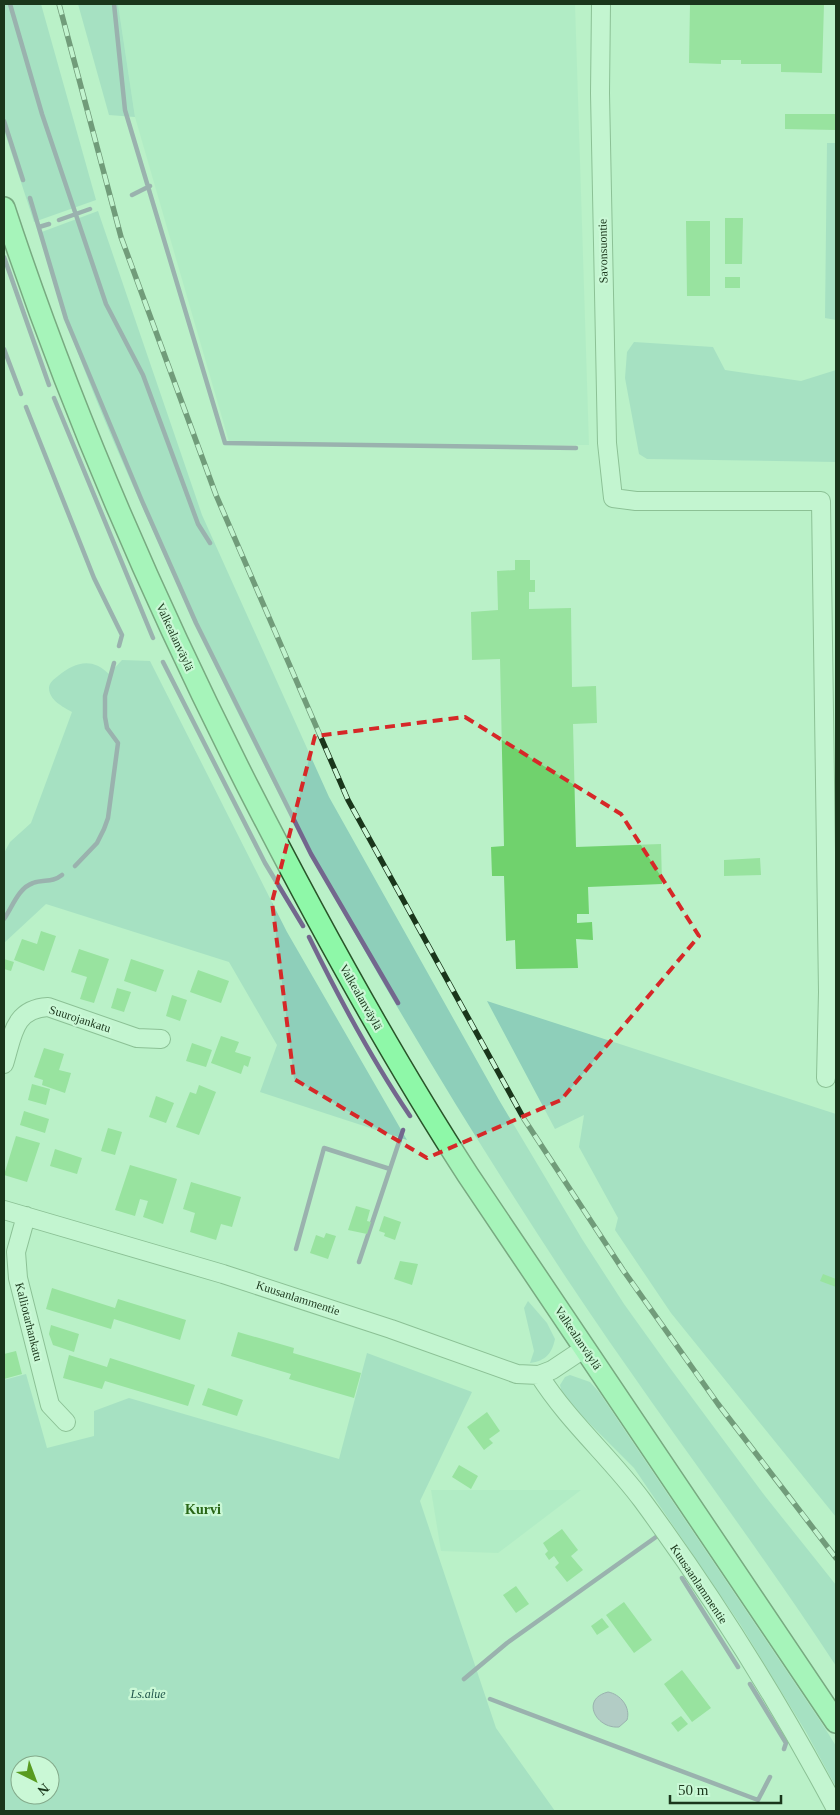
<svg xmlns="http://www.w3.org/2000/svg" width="840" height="1815" font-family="Georgia,serif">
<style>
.farmland{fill:#a7e7c0}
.green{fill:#8ecfba;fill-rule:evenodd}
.water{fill:#a89fc1;stroke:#73678e}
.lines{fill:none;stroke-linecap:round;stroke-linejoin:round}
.stream{stroke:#73678e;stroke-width:4.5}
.building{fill:#70d26d}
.minor-casing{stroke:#548858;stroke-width:20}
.major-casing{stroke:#29552a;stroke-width:24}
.minor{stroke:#cefbd9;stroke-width:18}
.major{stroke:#8ef8a8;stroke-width:21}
.rail-casing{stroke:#1a361b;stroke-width:5.5}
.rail{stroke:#caf8d6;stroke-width:4;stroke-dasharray:11;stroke-linecap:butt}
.marked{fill:none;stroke:#d62828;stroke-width:4;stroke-dasharray:10 6;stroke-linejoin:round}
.labels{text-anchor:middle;stroke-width:4.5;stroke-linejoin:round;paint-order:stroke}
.street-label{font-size:12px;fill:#1a361b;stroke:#caf8d6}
.park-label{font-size:12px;font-style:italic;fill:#1f544a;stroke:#caf8d6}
.neighbourhood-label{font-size:14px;font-weight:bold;fill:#296616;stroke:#caf8d6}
</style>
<rect width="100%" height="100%" fill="#baf1c8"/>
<path class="farmland" d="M 118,4 L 575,4 L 589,445 L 230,445 L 135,117 Z
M 431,1490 L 581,1490 L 498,1553 L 441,1551 Z"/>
<path class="green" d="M 4,4 L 41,4 L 96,200 L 34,222 L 4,130 Z
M 78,4 L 118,4 L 135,117 L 109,115 Z
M 827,143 L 836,143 L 836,320 L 825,318 Z
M 98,211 L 202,515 L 329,797 L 499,1100 L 582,1239 L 624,1304 L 670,1368 L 765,1496 L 836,1585 L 836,1666 C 750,1535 654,1410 567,1279 C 417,1051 279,814 168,564 C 132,484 95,403 66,320 C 56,291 48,262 39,233 Z
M 634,342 L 713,347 L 725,370 L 801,381 L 836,370 L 836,462 L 647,459 L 639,454 L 625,378 L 627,352 Z
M 122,660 L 150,661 L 287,932 L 407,1140 L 260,1092 L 277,1045 L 229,962 L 46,904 L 4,943 L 4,853 L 10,842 L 31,823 L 72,712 C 63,707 49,700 49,688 C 49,683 54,679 58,676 C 75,662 92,657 109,674 Z
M 487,1001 L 836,1114 L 836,1517 L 671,1313 L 615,1230 L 618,1218 L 579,1147 L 584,1115 L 555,1129 Z
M 528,1301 L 547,1323 L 555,1339 C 552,1353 546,1361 530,1363 L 534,1351 L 524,1308 Z
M 367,1353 L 472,1392 L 420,1501 L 496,1728 L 555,1811 L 4,1811 L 4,1380 L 26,1374 L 47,1448 L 94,1436 L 94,1411 L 129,1398 L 339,1459 ZM 20,1765 L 50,1765 L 50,1795 L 20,1795 Z
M 570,1375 L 590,1382 L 599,1392 L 821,1722 L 836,1746 L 836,1787 L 806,1732 L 740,1624 L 634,1468 L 563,1397 L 560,1385 L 565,1377 Z"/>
<path class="water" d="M 608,1692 C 620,1694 631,1707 627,1720 L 619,1727 C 596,1729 580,1699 608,1692 Z"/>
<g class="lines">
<path class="stream" d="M 10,4 L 42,114 L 106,304 L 143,375 L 198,524 L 210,543
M 114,4 L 125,110 L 225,443 L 576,448
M 4,121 L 23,180
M 132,195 L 150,186
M 30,198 L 66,319 L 142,501 L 196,623 L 311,854 L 398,1003
M 59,220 L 90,209
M 39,227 L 49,224
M 4,257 L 49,385
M 4,349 L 21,394
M 54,398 L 153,638
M 26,407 L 94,578 L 122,635 L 119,646
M 163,662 L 265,863 L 303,926
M 75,866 L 97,843 L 104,829 L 108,818 L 118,743 L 107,728 L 105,717 L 105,696 L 114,663
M 4,919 C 12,908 18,888 33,883 C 44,879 52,883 62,875
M 309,937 C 339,998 372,1060 410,1116
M 296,1249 L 324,1148 L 390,1169
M 359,1262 L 403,1130
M 682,1578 L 738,1667
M 464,1679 L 507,1643 L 656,1537
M 750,1684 L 786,1743 L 784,1749
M 490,1699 L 758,1800 L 770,1777"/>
</g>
<path class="building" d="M 690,4 L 824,4 L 822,73 L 781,72 L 781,64 L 741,64 L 741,60 L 721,60 L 721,64 L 689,63 Z
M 785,114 L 836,114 L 836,130 L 785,129 Z
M 725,218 L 743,218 L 742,264 L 725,264 Z
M 686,221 L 710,221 L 710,296 L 687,296 Z
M 725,277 L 740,277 L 740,288 L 725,288 Z
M 515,560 L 530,560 L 530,580 L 535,580 L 535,592 L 529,592 L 529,609 L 571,608 L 572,687 L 596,686 L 597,723 L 573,724 L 576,847 L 661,844 L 662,884 L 588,887 L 589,914 L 577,914 L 577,923 L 592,922 L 593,940 L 576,939 L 578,968 L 516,969 L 515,940 L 506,941 L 504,876 L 492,876 L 491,847 L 504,846 L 500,659 L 472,660 L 471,612 L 498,610 L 497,571 L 515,570 Z
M 760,858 L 761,875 L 724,876 L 724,860 Z
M 41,931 L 56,936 L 44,971 L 14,960 L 22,939 L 37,944 Z
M 79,949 L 109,959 L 94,1003 L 80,999 L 87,977 L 71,972 Z
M 4,959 L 14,962 L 11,971 L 4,969 Z
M 131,959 L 164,970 L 156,992 L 124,981 Z
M 198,970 L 229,981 L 221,1003 L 190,992 Z
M 117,988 L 131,992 L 124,1012 L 111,1008 Z
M 172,995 L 187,1000 L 180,1021 L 166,1016 Z
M 221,1036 L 239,1042 L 235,1052 L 251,1057 L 248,1067 L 244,1065 L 241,1074 L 211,1063 Z
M 192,1043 L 212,1050 L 206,1067 L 186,1061 Z
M 44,1048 L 64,1054 L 59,1070 L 71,1073 L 65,1093 L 42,1085 L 43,1080 L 34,1077 Z
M 32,1084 L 50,1089 L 46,1105 L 28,1100 Z
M 199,1085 L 216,1092 L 199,1135 L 176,1127 L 190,1092 L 196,1094 Z
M 156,1096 L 174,1103 L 166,1123 L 149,1117 Z
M 24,1111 L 49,1119 L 45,1133 L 20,1125 Z
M 108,1128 L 122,1132 L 115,1155 L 101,1151 Z
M 16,1136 L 40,1143 L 27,1182 L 4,1175 Z
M 55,1149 L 82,1158 L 77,1174 L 50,1166 Z
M 130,1165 L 177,1179 L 163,1224 L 143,1217 L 148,1201 L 140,1199 L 135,1216 L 115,1210 Z
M 191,1182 L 241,1197 L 232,1227 L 221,1224 L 216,1240 L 190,1232 L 195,1213 L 183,1209 Z
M 356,1206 L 370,1210 L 367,1221 L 371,1222 L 367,1234 L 348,1230 Z
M 384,1216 L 401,1222 L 395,1240 L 384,1236 L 385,1233 L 379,1231 Z
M 326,1233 L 336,1236 L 328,1259 L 310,1253 L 316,1235 L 324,1238 Z
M 400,1261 L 418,1264 L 412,1285 L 394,1279 Z
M 823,1274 L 836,1279 L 836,1287 L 820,1281 Z
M 52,1288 L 115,1308 L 118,1299 L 186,1320 L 180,1340 L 114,1319 L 111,1329 L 46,1309 Z
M 51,1325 L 79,1334 L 74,1352 L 53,1345 L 49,1334 Z
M 238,1332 L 294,1348 L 293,1353 L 361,1373 L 354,1398 L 289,1379 L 291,1374 L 231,1356 Z
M 16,1351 L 22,1374 L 4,1379 L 4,1354 Z
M 69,1355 L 107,1367 L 110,1358 L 195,1385 L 188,1406 L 105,1381 L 102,1389 L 63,1378 Z
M 208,1388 L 243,1400 L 237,1416 L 202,1405 Z
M 487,1412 L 500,1431 L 489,1439 L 493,1443 L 484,1450 L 467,1427 Z
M 459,1465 L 478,1476 L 471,1489 L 452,1477 Z
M 562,1529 L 578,1550 L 571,1556 L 583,1570 L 567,1582 L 555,1567 L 559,1563 L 554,1556 L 549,1560 L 545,1554 L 548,1551 L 543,1543 Z
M 516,1586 L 529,1604 L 516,1613 L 503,1595 Z
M 624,1602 L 652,1640 L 634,1653 L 606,1615 Z
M 602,1618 L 609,1627 L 597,1635 L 591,1626 Z
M 682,1670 L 711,1708 L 692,1722 L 664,1684 Z
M 681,1716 L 688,1724 L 678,1732 L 671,1723 Z"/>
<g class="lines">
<defs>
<path id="minor" d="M 601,4 L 600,93 L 607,443 L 613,498 L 636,501 L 821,501 L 828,992 L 826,1078
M 4,1064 C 13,1036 13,1009 48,1007 L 137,1038 L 161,1039
M 4,1210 L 223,1274 L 391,1329 L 517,1374 L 539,1375 L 552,1370 L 585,1348
M 26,1216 L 16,1252 L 18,1278 L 50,1405 L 66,1422
M 539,1375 C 568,1421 610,1457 642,1500 C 714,1598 779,1702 836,1809"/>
<path id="major" d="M 4,208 C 69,406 153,599 247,785 C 315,918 387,1050 468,1175 L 836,1722"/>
</defs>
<use href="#minor" class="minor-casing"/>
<use href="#major" class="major-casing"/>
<use href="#minor" class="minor"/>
<use href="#major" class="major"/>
<defs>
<path id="rail" d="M 59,4 L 121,237 L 216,495 L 348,800 L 524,1119 L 623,1270 L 718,1404 L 836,1558"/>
</defs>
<use href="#rail" class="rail-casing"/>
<use href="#rail" class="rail"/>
</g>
<path d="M0 0H840V1815H0ZM 465,717 L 621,814 L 699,936 L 561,1100 L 427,1158 L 294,1079 L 272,902 L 315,736 Z" fill="#baf1c8" fill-opacity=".55" fill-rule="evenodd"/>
<path class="marked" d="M 465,717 L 621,814 L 699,936 L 561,1100 L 427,1158 L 294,1079 L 272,902 L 315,736 Z"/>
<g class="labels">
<g class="street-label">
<text transform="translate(603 251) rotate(-91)" y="4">Savonsuontie</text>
<text transform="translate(175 637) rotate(65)" y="4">Valkealanväylä</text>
<text transform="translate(361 997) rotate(60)" y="4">Valkealanväylä</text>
<text transform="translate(80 1019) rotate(18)" y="4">Suurojankatu</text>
<text transform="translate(298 1298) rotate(18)" y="4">Kuusanlammentie</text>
<text transform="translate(29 1322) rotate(76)" y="4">Kalliotarhankatu</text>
<text transform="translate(578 1338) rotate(56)" y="4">Valkealanväylä</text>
<text transform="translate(699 1584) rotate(56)" y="4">Kuusaanlammentie</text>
</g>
<g class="park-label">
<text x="148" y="1698">Ls.alue</text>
</g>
<g class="neighbourhood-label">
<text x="203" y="1514">Kurvi</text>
</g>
</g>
<rect width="840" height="1815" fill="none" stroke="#1a361b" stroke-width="10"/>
<g transform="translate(35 1780) rotate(138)"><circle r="24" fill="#caf8d6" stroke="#84aa8b"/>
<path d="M0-4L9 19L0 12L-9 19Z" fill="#589b20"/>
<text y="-8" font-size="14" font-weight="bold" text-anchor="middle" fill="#1a361b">N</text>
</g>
<path d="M670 1795v8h111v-8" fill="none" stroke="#1a361b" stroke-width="2.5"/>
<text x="678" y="1795" font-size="15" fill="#1a361b" stroke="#caf8d6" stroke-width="4" paint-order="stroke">50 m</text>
</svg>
